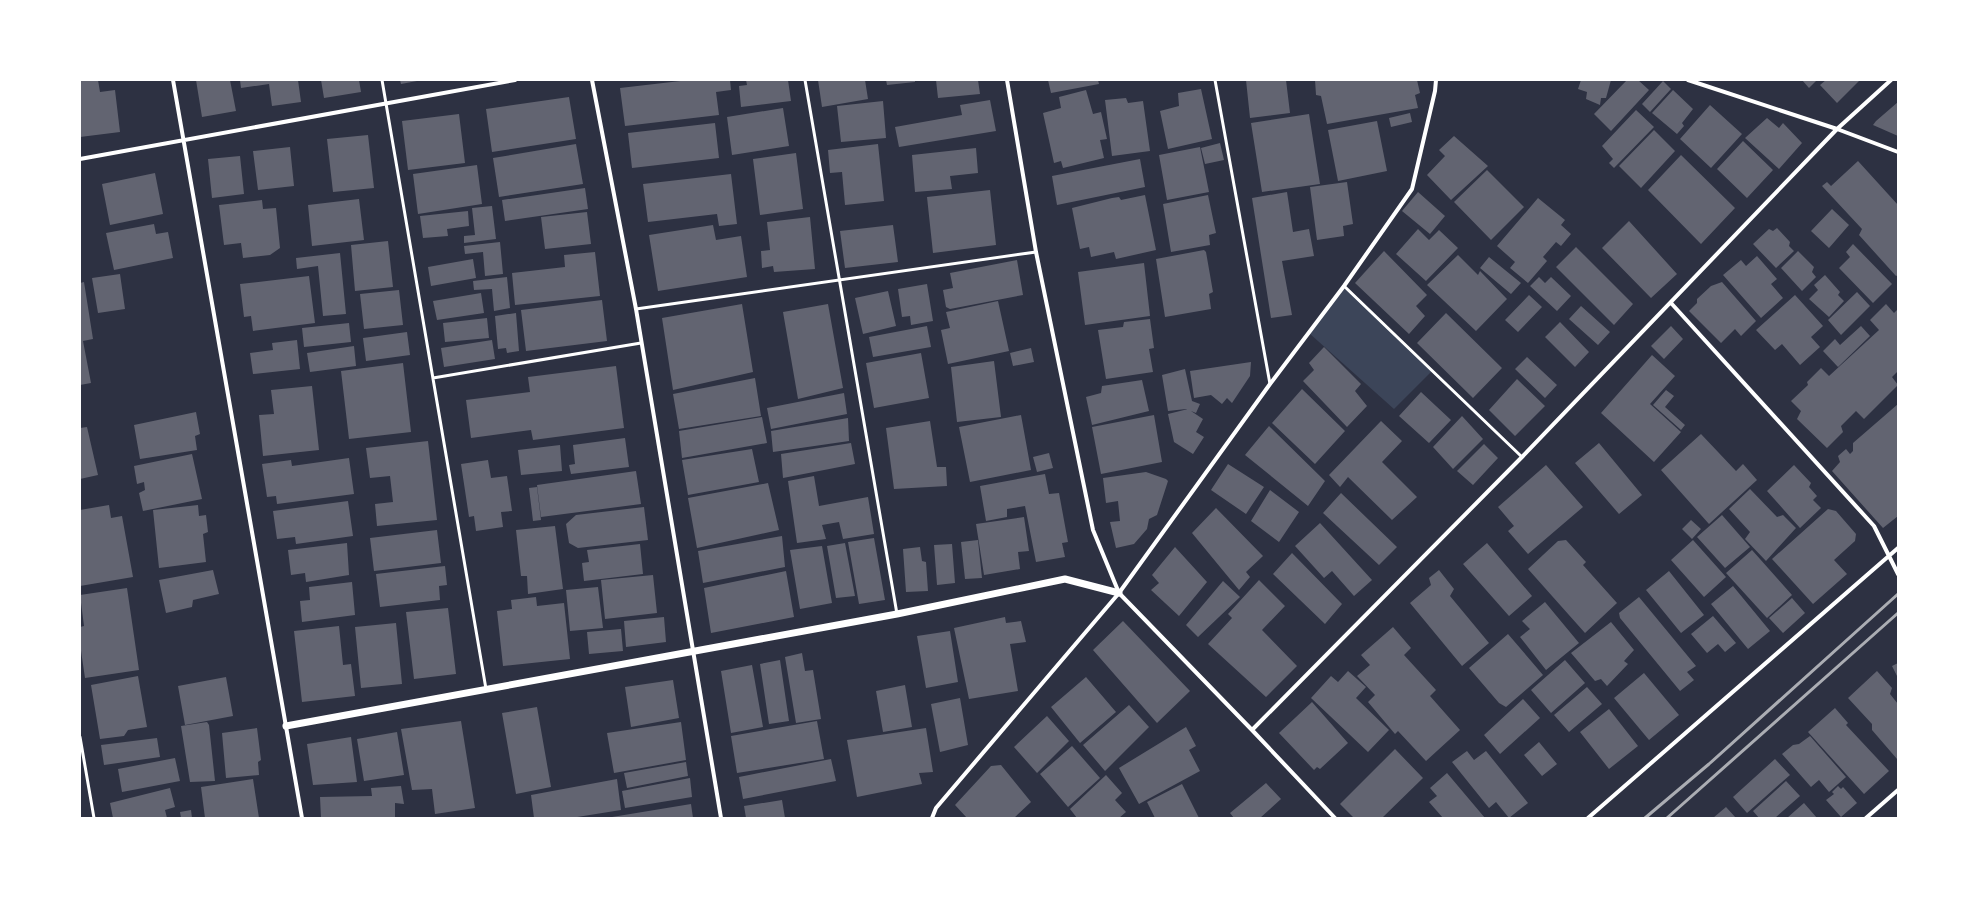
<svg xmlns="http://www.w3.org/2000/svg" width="1978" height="898" font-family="'Fira Sans',sans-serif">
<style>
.green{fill:#3c4559}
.building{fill:#626471}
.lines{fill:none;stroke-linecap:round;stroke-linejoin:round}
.service{stroke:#fff;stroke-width:3}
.minor{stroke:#fff;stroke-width:4}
.tertiary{stroke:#fff;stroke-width:7}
.rail{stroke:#abadb3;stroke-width:3}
</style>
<rect width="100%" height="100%" fill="#2d3142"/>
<path class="green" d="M 1344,286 L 1432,371 L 1394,409 L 1309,333 Z"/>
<path class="building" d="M 80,80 L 98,80 L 100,92 L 115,90 L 120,132 L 80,137 Z
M 196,80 L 230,80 L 236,111 L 202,117 Z
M 240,80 L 298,80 L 301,102 L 272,106 L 269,84 L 241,88 Z
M 321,80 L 359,80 L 361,92 L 324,98 Z
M 400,80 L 417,80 L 417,81 L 401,84 Z
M 689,80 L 730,80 L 731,90 L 716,92 L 719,115 L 625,126 L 620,88 Z
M 746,80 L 788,80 L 791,101 L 741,107 L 739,86 L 747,85 Z
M 818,80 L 865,80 L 868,99 L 822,107 Z
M 886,80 L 915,80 L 915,82 L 887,85 Z
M 936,80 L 978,80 L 980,94 L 938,98 Z
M 1048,80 L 1098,80 L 1099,84 L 1051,93 Z
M 1246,80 L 1286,80 L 1290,113 L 1250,118 Z
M 1315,80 L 1417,80 L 1420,93 L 1415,95 L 1418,108 L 1327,124 L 1321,96 L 1316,95 Z
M 1581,80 L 1611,80 L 1606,98 L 1601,98 L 1600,105 L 1586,99 L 1587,92 L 1578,89 Z
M 1627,80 L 1638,80 L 1649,90 L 1611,131 L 1594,114 Z
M 1802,80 L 1817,80 L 1809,88 Z
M 1826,80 L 1860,80 L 1837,103 L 1820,85 Z
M 1663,81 L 1671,89 L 1650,112 L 1642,104 Z
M 1201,89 L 1212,139 L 1168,149 L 1160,111 L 1179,106 L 1178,93 Z
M 1086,90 L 1093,114 L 1101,112 L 1107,139 L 1100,140 L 1104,158 L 1063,168 L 1061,161 L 1054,163 L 1043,113 L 1061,108 L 1059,97 Z
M 1673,90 L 1693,109 L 1682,123 L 1684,126 L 1677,134 L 1652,113 Z
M 569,97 L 576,139 L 492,152 L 486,109 Z
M 1126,98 L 1128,103 L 1143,101 L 1150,151 L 1112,156 L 1105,100 Z
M 990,100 L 996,131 L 899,147 L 895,127 L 962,115 L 960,105 Z
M 883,101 L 886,138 L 841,142 L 837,106 Z
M 1898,102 L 1898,136 L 1873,125 L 1876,121 Z
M 1710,105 L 1742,134 L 1711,168 L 1680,139 Z
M 783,108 L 789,146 L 732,155 L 727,117 Z
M 1636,110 L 1654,127 L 1614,168 L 1609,163 L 1613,159 L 1602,146 Z
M 1410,113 L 1412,122 L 1391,127 L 1389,118 Z
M 459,114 L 465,163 L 408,170 L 402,121 Z
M 1309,114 L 1320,184 L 1262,192 L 1251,123 Z
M 1767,118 L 1779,128 L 1783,123 L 1802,143 L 1779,169 L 1745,138 Z
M 1377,121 L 1387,171 L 1338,181 L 1328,130 Z
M 715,123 L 719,158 L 632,168 L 628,133 Z
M 1654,130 L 1675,151 L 1641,188 L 1619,166 Z
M 368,135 L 374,188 L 333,192 L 327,139 Z
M 1454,136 L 1488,166 L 1451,200 L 1427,175 L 1445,156 L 1439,150 Z
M 1743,141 L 1773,170 L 1747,198 L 1717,169 Z
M 1220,143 L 1224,160 L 1205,164 L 1201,148 Z
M 576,144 L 583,184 L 499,197 L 493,158 Z
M 878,144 L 884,201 L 845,205 L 842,172 L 830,173 L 828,150 Z
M 290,147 L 294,186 L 258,190 L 253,151 Z
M 1200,147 L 1209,192 L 1167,200 L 1159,155 Z
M 976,148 L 978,173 L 950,176 L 952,189 L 915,192 L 912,155 Z
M 796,153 L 803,209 L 760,215 L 753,159 Z
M 1681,155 L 1735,208 L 1701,244 L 1648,190 Z
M 240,156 L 244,194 L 212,198 L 208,159 Z
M 1140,159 L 1145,187 L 1057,205 L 1052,176 Z
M 1858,161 L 1898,205 L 1898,275 L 1896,276 L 1859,235 L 1862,229 L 1822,186 L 1827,182 L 1831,186 Z
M 477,165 L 482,204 L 418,214 L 413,174 Z
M 1487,170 L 1524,207 L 1491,240 L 1454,202 Z
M 155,173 L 163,214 L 110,225 L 102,184 Z
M 731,174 L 737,224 L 719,226 L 717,214 L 648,222 L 643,184 Z
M 1347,182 L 1353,224 L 1343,226 L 1344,236 L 1317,240 L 1310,187 Z
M 585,188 L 588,209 L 505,221 L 502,200 Z
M 990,190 L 996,245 L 933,253 L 927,197 Z
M 1287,192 L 1293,232 L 1309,229 L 1314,256 L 1282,261 L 1292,315 L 1271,318 L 1252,198 Z
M 1418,192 L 1445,216 L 1430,234 L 1402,211 Z
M 1145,195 L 1156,250 L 1116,259 L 1114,252 L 1091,257 L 1089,247 L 1080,249 L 1072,208 L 1112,198 L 1119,197 L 1121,200 Z
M 1208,195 L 1216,233 L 1209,235 L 1210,245 L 1171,252 L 1163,204 Z
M 1538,198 L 1565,220 L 1561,225 L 1571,234 L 1561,246 L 1556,242 L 1543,257 L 1547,261 L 1528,283 L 1510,268 L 1515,262 L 1497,246 Z
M 359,199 L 364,240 L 312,246 L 308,205 Z
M 262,200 L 263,209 L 276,208 L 280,248 L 270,255 L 243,258 L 241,243 L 224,245 L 219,205 Z
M 492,206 L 496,239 L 464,243 L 464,236 L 475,235 L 472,208 Z
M 1832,209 L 1849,225 L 1829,248 L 1811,231 Z
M 468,211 L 469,226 L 447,229 L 448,236 L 423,238 L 420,216 Z
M 587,212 L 591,244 L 545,249 L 541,217 Z
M 810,217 L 815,269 L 774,272 L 773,266 L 762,268 L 761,251 L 770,250 L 767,222 Z
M 1629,221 L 1677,274 L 1651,298 L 1602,248 Z
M 154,224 L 156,234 L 168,232 L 173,258 L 114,270 L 106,233 Z
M 713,225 L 716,240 L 741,236 L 747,277 L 658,291 L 649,235 Z
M 893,225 L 898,262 L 845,268 L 840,231 Z
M 1777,228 L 1790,242 L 1789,246 L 1794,251 L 1776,268 L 1753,244 L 1769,229 L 1773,231 Z
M 1418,229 L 1429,240 L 1439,230 L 1458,248 L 1426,281 L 1396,254 Z
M 388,241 L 393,287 L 355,291 L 351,245 Z
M 500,242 L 503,274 L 485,276 L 483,252 L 465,254 L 464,246 Z
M 1853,244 L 1892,284 L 1873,303 L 1839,268 L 1850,257 L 1846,252 Z
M 1576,247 L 1633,304 L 1614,325 L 1556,267 Z
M 1204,250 L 1206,252 L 1213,292 L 1209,294 L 1211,309 L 1165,317 L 1156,259 Z
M 1384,251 L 1427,295 L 1416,306 L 1425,316 L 1409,334 L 1355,283 Z
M 1798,251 L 1814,267 L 1812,272 L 1816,277 L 1802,291 L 1781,268 Z
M 595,252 L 600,296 L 515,305 L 512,273 L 565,267 L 564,255 Z
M 340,253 L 346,314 L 323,316 L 318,266 L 297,269 L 296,258 Z
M 1458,255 L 1478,275 L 1480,271 L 1507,299 L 1476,331 L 1427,285 Z
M 1757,256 L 1777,279 L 1771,284 L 1783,298 L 1761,318 L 1723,275 L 1741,260 L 1746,266 Z
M 1489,257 L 1521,283 L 1511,294 L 1480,268 Z
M 473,259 L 476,278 L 431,286 L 428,267 Z
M 1017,260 L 1023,295 L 950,309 L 946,307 L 943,290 L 953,288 L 950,273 Z
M 1144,263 L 1150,316 L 1085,325 L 1078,272 Z
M 120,274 L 125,309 L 98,313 L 92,278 Z
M 1825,275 L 1840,292 L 1838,295 L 1844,301 L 1829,317 L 1809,299 L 1818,290 L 1814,285 Z
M 309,276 L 315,323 L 253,331 L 251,316 L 244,317 L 240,284 Z
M 507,277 L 510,308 L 494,311 L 492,289 L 474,290 L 473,281 Z
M 1539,277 L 1545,283 L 1551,277 L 1571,296 L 1557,311 L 1530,286 Z
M 84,282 L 93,339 L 83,341 L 91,383 L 80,385 L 80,283 Z
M 1722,282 L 1756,321 L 1741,336 L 1735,329 L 1721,343 L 1689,311 L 1697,303 L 1697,299 L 1711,286 Z
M 927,284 L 933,321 L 911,325 L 910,316 L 902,317 L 898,289 Z
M 399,290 L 403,325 L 364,329 L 360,294 Z
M 888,291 L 896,326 L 863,334 L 855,298 Z
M 1857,292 L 1870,306 L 1841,335 L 1828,320 Z
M 481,293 L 484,313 L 437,320 L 433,301 Z
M 1529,295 L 1542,307 L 1518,332 L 1505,320 Z
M 1795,295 L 1823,326 L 1811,337 L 1820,347 L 1800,365 L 1782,344 L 1775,350 L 1756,330 Z
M 602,300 L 607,341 L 526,351 L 521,310 Z
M 998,301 L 1009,351 L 948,364 L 941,330 L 950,328 L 946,312 Z
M 742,304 L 753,372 L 673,390 L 662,318 Z
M 828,304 L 843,388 L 798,399 L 783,312 Z
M 1886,304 L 1894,313 L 1898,309 L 1898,371 L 1892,377 L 1898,385 L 1864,419 L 1856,411 L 1841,426 L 1843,432 L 1827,448 L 1797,419 L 1801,411 L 1791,401 L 1808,385 L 1807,382 L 1821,368 L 1829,376 L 1879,330 L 1870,320 Z
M 1581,306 L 1610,332 L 1598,345 L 1569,319 Z
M 516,313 L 519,351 L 507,353 L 506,348 L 498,349 L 495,316 Z
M 1446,313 L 1502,368 L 1473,398 L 1417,343 Z
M 487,318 L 489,338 L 445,342 L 443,323 Z
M 1150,319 L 1154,348 L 1149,349 L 1153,372 L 1106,379 L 1098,330 L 1123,327 L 1124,322 Z
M 1560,322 L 1589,352 L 1575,367 L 1545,337 Z
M 349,323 L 351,342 L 304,347 L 302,328 Z
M 927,326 L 931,347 L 873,357 L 869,337 Z
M 1671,326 L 1683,339 L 1664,359 L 1651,346 Z
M 1861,326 L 1870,336 L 1838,367 L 1823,351 L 1835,339 L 1840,345 Z
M 407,332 L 410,355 L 366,361 L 363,338 Z
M 297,340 L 300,369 L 253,374 L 250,353 L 273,350 L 272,343 Z
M 492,340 L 495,359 L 444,367 L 441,348 Z
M 354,346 L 356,366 L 310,372 L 307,353 Z
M 1324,347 L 1361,384 L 1355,391 L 1367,406 L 1347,427 L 1303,381 L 1314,370 L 1309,363 Z
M 1031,348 L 1034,362 L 1013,366 L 1010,353 Z
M 921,353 L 929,398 L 874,408 L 866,363 Z
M 1652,355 L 1675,376 L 1650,404 L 1681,432 L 1654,462 L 1601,413 Z
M 1527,357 L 1557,385 L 1545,398 L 1515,369 Z
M 994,361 L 1001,417 L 957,422 L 951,367 Z
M 1251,362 L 1250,376 L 1232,403 L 1227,398 L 1222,404 L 1211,395 L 1194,398 L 1190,371 Z
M 403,363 L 411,432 L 349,439 L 341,371 Z
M 616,366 L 624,428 L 533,440 L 531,430 L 471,438 L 466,400 L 530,392 L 528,377 Z
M 1185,369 L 1192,401 L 1200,404 L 1196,413 L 1186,409 L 1168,411 L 1162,375 Z
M 755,378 L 761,416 L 679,429 L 673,394 Z
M 1517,379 L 1545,406 L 1515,436 L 1489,410 Z
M 1142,380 L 1149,411 L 1092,425 L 1086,397 L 1101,393 L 1102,386 Z
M 312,386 L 319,450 L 263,456 L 259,415 L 274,414 L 271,390 Z
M 1302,389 L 1345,431 L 1315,464 L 1272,423 Z
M 1666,390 L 1674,396 L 1665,407 L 1685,425 L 1681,430 L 1653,405 Z
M 1421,392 L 1451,420 L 1429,443 L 1399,416 Z
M 844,393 L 847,414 L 771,429 L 767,408 Z
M 1898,404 L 1898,516 L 1883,528 L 1832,471 L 1840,462 L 1838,456 L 1846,449 L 1850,454 L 1853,451 L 1853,443 Z
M 1188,409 L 1203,419 L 1196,432 L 1204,437 L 1193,454 L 1174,442 L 1168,414 Z
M 196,412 L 200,434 L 195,436 L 197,450 L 140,459 L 134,425 Z
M 1021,415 L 1031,470 L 970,482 L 959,427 Z
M 1154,415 L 1162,462 L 1101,474 L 1092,427 Z
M 1462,416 L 1483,439 L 1453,469 L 1433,447 Z
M 762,417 L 767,443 L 682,458 L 679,431 Z
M 848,418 L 849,441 L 773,452 L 771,431 Z
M 930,421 L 937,467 L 946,467 L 947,486 L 894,489 L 886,428 Z
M 1381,421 L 1402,441 L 1382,462 L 1417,497 L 1392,520 L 1348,477 L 1340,487 L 1329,475 Z
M 1269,426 L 1325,481 L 1308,506 L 1245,455 Z
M 87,427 L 98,475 L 80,479 L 80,428 Z
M 1701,434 L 1736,471 L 1743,464 L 1757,480 L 1709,524 L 1661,470 Z
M 625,438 L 629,467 L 571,474 L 569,465 L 575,464 L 573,445 Z
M 428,441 L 437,520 L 377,526 L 375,504 L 393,502 L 390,476 L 370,478 L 366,448 Z
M 851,443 L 855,464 L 783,478 L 781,454 Z
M 1599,443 L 1642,495 L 1619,514 L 1575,463 Z
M 1484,444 L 1498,458 L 1473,485 L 1457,471 Z
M 560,445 L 562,471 L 521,475 L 518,450 Z
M 752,449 L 759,482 L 688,495 L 682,460 Z
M 1049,453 L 1053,468 L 1037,472 L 1033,457 Z
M 192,454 L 202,499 L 143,511 L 139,493 L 145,490 L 144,482 L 137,484 L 134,466 Z
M 349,458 L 354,494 L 277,504 L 276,496 L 267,497 L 262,464 L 291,460 L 292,466 Z
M 488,460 L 491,478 L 507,476 L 512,511 L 501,512 L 503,527 L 476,531 L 474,516 L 469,517 L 461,464 Z
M 1228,464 L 1264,487 L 1246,514 L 1211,490 Z
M 1546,465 L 1583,507 L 1528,554 L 1508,531 L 1514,526 L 1498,507 Z
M 1794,465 L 1811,483 L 1809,487 L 1817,496 L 1813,500 L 1821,508 L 1800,528 L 1767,491 Z
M 636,471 L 641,504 L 541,517 L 537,485 Z
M 1146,472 L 1166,479 L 1168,481 L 1157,515 L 1149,519 L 1147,529 L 1134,544 L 1116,548 L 1110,522 L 1120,521 L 1118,501 L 1106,503 L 1103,478 Z
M 1045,474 L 1049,494 L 1059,493 L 1068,542 L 1062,543 L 1065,557 L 1036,562 L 1025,506 L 1007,509 L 1007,517 L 986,521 L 980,486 Z
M 814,476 L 819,506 L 868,497 L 874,534 L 843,539 L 839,522 L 822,525 L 826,539 L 797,543 L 788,481 Z
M 768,483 L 779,530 L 697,548 L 688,498 Z
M 537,487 L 541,520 L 533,521 L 529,488 Z
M 1750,489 L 1777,517 L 1783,515 L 1796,528 L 1766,561 L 1745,539 L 1750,532 L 1729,509 Z
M 1270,490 L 1299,512 L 1279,542 L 1251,521 Z
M 1341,493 L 1397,547 L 1379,565 L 1323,513 Z
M 348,501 L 353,536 L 296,544 L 295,537 L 277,539 L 273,511 Z
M 109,505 L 111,518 L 122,516 L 133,577 L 80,586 L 80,510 Z
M 198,505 L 199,516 L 206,515 L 208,532 L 203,534 L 206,562 L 159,568 L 153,510 Z
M 644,507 L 648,540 L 578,548 L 569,543 L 566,524 L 576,515 Z
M 1216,508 L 1263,556 L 1246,572 L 1250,577 L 1239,590 L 1192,533 Z
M 1828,509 L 1836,511 L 1856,534 L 1855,541 L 1834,560 L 1847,574 L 1813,604 L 1772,559 Z
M 1722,515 L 1750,547 L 1725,568 L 1697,537 Z
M 1024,517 L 1029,551 L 1018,552 L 1020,569 L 984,575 L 976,524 Z
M 1691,520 L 1701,529 L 1692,539 L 1682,529 Z
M 1320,523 L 1372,580 L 1354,596 L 1332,571 L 1324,578 L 1295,546 Z
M 555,526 L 563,589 L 528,594 L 527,576 L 521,576 L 516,530 Z
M 437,530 L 441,563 L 374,571 L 370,538 Z
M 782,536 L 785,567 L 703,583 L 698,551 Z
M 874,538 L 885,600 L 859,604 L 848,542 Z
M 978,540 L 982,578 L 965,579 L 961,542 Z
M 1566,540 L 1586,562 L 1583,565 L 1617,603 L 1585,633 L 1528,569 L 1558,541 Z
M 1693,540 L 1726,577 L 1704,597 L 1671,560 Z
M 347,543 L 349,575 L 306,582 L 305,573 L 291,575 L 288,550 Z
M 845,543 L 855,596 L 836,598 L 827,546 Z
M 1487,543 L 1532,596 L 1509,616 L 1463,564 Z
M 640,544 L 643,574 L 584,581 L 582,563 L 589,562 L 587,550 Z
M 952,544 L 955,583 L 937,585 L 934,545 Z
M 822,546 L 832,603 L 800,609 L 790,550 Z
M 920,547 L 922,561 L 926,562 L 928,591 L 906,592 L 903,549 Z
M 1175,547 L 1207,582 L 1179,616 L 1151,590 L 1159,583 L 1152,575 Z
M 1752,550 L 1792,595 L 1767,618 L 1726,573 Z
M 1292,553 L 1342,604 L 1325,624 L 1273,574 Z
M 445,566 L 447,585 L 439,586 L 440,600 L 380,607 L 376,574 Z
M 213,570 L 219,594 L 193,600 L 192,607 L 166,613 L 159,580 Z
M 1439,570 L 1454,589 L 1450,596 L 1489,643 L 1462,666 L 1410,603 L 1431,585 L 1429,578 Z
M 786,571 L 794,617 L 711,633 L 704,588 Z
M 1669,571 L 1704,615 L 1681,633 L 1646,590 Z
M 653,575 L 657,613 L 605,619 L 601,580 Z
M 1259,580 L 1285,606 L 1262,630 L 1297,666 L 1266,697 L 1208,644 L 1232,618 L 1228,614 Z
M 1223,581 L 1240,597 L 1198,637 L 1186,625 Z
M 352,582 L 355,615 L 302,622 L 300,601 L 310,600 L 309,587 Z
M 1733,586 L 1770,631 L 1748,649 L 1711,604 Z
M 598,587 L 603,628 L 570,631 L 566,590 Z
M 127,588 L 139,670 L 85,678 L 80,644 L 80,627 L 84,626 L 80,595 Z
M 536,597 L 537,606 L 564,603 L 570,659 L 503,666 L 497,611 L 512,609 L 511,600 Z
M 1639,597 L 1696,666 L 1687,672 L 1694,680 L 1680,691 L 1620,618 L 1619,613 Z
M 1792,598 L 1805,613 L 1783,633 L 1769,618 Z
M 1545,602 L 1579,643 L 1546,670 L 1520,637 L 1530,629 L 1522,621 Z
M 448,608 L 456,674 L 414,679 L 406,612 Z
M 1713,616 L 1736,643 L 1725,652 L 1718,644 L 1707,653 L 1691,634 Z
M 664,617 L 666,642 L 626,647 L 624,621 Z
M 1005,617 L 1006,623 L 1021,621 L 1026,642 L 1010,644 L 1018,691 L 969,699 L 954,628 Z
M 1123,621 L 1190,691 L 1157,723 L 1093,650 Z
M 1611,622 L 1634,650 L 1624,661 L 1628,664 L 1607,686 L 1601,679 L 1595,681 L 1571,653 Z
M 396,623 L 402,684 L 361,688 L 355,627 Z
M 339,626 L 343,665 L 351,664 L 355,696 L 302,702 L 294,631 Z
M 1393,627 L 1411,648 L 1404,655 L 1436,690 L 1430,696 L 1460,730 L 1426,761 L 1398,731 L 1395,734 L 1368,702 L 1375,695 L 1357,676 L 1370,665 L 1361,655 Z
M 621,629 L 623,651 L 589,654 L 587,632 Z
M 950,631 L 958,682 L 926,688 L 917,636 Z
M 1508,634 L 1543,675 L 1506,707 L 1499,703 L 1469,668 Z
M 802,653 L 805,671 L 813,670 L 821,719 L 796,723 L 785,657 Z
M 780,660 L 789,721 L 769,724 L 760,664 Z
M 1565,660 L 1585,683 L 1551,713 L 1531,690 Z
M 1898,663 L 1898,678 L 1892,666 Z
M 752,665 L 763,727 L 731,733 L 721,671 Z
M 1348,671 L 1366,687 L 1356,698 L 1389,730 L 1368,752 L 1311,698 L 1331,676 L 1338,682 Z
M 1877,671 L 1892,688 L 1890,694 L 1898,704 L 1897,759 L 1872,730 L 1872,724 L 1848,698 Z
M 1644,673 L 1679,715 L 1649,740 L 1614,698 Z
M 138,676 L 147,727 L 128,730 L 124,736 L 100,739 L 91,685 Z
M 226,677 L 233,716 L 185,725 L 178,686 Z
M 1086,677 L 1116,712 L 1080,743 L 1051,707 Z
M 673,680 L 679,718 L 631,727 L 625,687 Z
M 905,685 L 912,727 L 883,732 L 876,691 Z
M 1587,687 L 1602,704 L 1569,732 L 1554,715 Z
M 960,698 L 968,745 L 940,752 L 931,704 Z
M 1523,699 L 1540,718 L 1500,754 L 1484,735 Z
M 1312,702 L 1348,743 L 1320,769 L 1317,767 L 1314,770 L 1279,733 Z
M 1129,705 L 1149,727 L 1105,771 L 1083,745 Z
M 537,707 L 551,787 L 516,794 L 502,713 Z
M 1835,708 L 1848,723 L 1846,725 L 1889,771 L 1864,794 L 1808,732 Z
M 1609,709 L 1638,746 L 1609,769 L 1580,732 Z
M 1047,716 L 1069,741 L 1037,773 L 1014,747 Z
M 461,721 L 475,808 L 435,814 L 432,789 L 412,790 L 401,729 Z
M 817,721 L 824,759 L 737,773 L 731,736 Z
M 207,722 L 209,725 L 215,781 L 190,782 L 181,726 Z
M 681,722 L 686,760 L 614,773 L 607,733 Z
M 1186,727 L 1196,746 L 1189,750 L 1200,771 L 1139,804 L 1119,768 Z
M 257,728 L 261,760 L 258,762 L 259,775 L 226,778 L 222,733 Z
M 926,728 L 933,772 L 919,773 L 922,784 L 857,797 L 847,740 Z
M 397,732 L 404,775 L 364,781 L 357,739 Z
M 1810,736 L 1846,777 L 1829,792 L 1819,780 L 1811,787 L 1782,754 L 1793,745 L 1799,744 Z
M 351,737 L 357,782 L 313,785 L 307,744 Z
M 157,738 L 160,757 L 104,765 L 101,745 Z
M 1539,742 L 1557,764 L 1542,776 L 1524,755 Z
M 1072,746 L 1100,778 L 1068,807 L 1040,774 Z
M 1395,749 L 1423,778 L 1382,818 L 1354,818 L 1340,804 Z
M 1467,751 L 1474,760 L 1486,751 L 1528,803 L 1509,818 L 1496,802 L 1489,808 L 1452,762 Z
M 175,758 L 180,781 L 122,792 L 118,769 Z
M 831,759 L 836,781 L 743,799 L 739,777 Z
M 1775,759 L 1790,775 L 1747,813 L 1733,797 Z
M 686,762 L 688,776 L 627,788 L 624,773 Z
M 1001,765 L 1031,802 L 1014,818 L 967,818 L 955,805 L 991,766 Z
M 1447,773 L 1485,818 L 1443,818 L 1429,802 L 1437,796 L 1430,788 Z
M 1106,775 L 1122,793 L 1115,800 L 1126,812 L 1119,818 L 1077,818 L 1070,809 Z
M 690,778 L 692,797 L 625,808 L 622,791 Z
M 253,779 L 259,818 L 205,818 L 201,787 Z
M 617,779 L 621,810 L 571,818 L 534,818 L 531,795 Z
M 1786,781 L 1800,796 L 1775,818 L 1759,818 L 1753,811 Z
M 1266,783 L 1281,799 L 1260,818 L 1234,818 L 1230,813 Z
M 1182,784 L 1199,818 L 1155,818 L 1147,802 Z
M 401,786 L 404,804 L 395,803 L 395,818 L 321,818 L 320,797 L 372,796 L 371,788 Z
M 1838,786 L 1841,789 L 1843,787 L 1857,803 L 1841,817 L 1826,800 L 1834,794 L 1832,792 Z
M 170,788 L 175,807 L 165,810 L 167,818 L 113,818 L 110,803 Z
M 782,800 L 785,818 L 746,818 L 744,806 Z
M 1804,803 L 1817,818 L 1787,818 Z
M 691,804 L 693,818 L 612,818 L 612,817 Z
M 1726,807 L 1736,818 L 1713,818 Z
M 191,810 L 192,818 L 181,818 L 180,812 Z"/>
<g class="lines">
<path class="service" d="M 382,80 L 486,689
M 805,80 L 897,614
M 1215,80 L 1270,384
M 1344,286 L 1522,457
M 636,309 L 1036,252
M 433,378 L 641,343
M 80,737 L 94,818"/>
<path class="minor" d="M 173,80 L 302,818
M 592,80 L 636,309 L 721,818
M 1007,80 L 1036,252 L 1093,530 L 1119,593 L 1252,730 L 1335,818
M 1688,80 L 1837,129 L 1898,152
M 80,159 L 515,80
M 1671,303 L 1874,526 L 1898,574
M 1252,730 L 1522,457 L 1837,129 L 1891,80
M 932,818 L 936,808 L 1119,593 L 1270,384 L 1344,286 L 1412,189 L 1435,91 L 1436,80
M 1588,818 L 1898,548
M 1866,818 L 1898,790"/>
<path class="tertiary" d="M 286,726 L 897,614 L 1065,579 L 1119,593"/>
<path class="rail" d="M 1645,818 L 1709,764 L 1898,594
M 1667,818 L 1898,613"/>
</g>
<rect width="1978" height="898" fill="none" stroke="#ffffff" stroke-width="162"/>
</svg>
